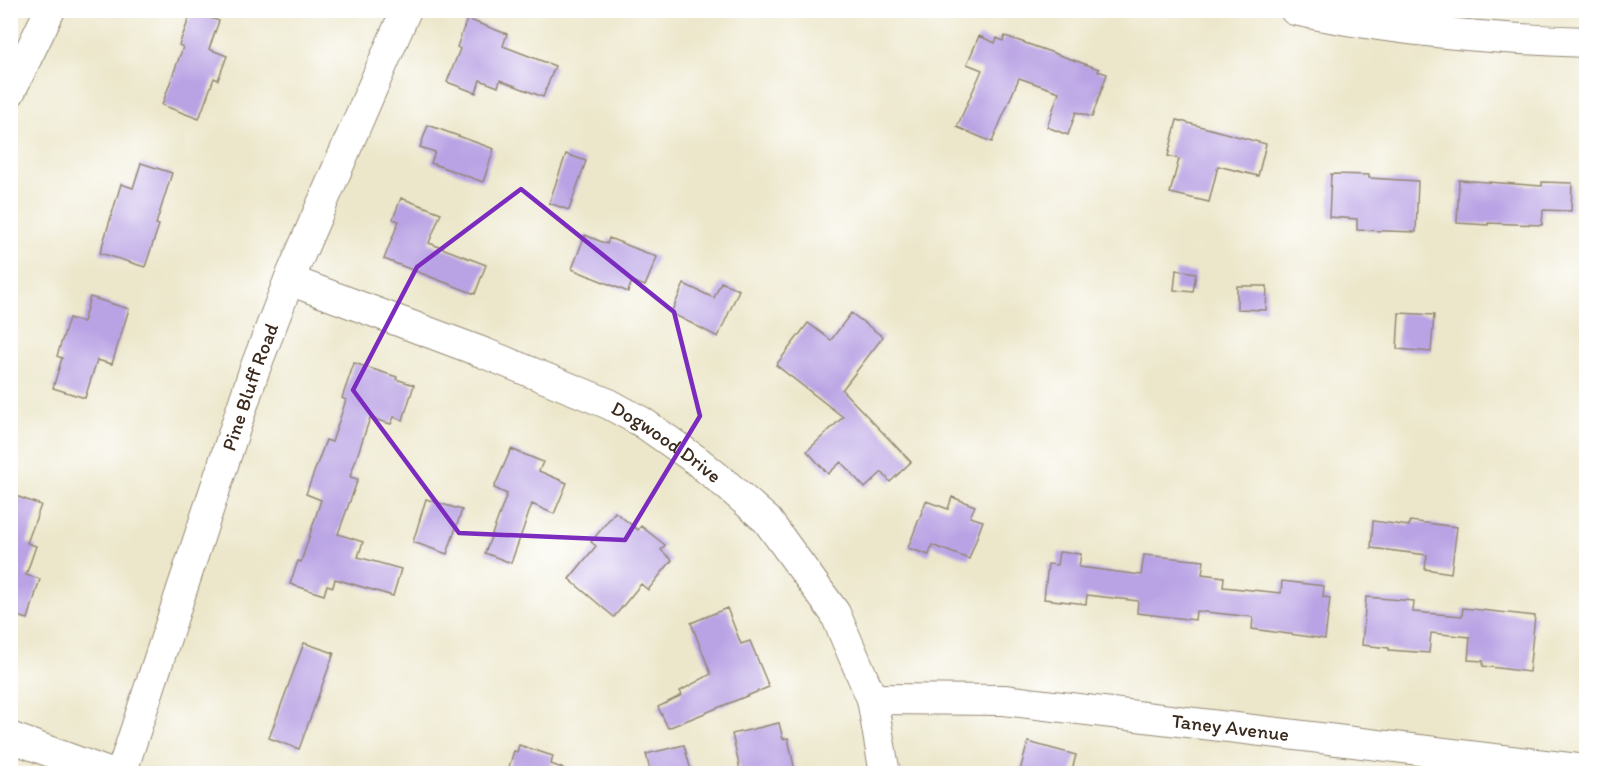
<svg xmlns="http://www.w3.org/2000/svg" width="1597" height="784" font-family="Itim,sans-serif">
<style>
.building{fill:#b9a3e4}
.lines{fill:none;stroke-linecap:round;stroke-linejoin:round}
.minor-casing{stroke:#948874;stroke-width:32}
.minor{stroke:#fff;stroke-width:30}
.marked{fill:none;stroke:#7b2cbf;stroke-width:4.5;stroke-linejoin:round}
.labels{text-anchor:middle;stroke-width:4.5;stroke-linejoin:round;paint-order:stroke}
.street-label{font-size:20px;fill:#3b2a1e;stroke:#fff}
</style>
<rect width="100%" height="100%" fill="#fff"/>
<filter id="ink" filterUnits="userSpaceOnUse"><feTurbulence type="fractalNoise" baseFrequency=".0167" numOctaves="2"/><feDisplacementMap in="SourceGraphic" scale="12" xChannelSelector="R" yChannelSelector="G"/><feConvolveMatrix kernelMatrix="1 2 1 2 8 2 1 2 1" color-interpolation-filters="sRGB"/></filter>
<filter id="wash" filterUnits="userSpaceOnUse"><feTurbulence type="fractalNoise" baseFrequency=".008" numOctaves="4" result="noise"/><feDisplacementMap in="SourceGraphic" scale="24" xChannelSelector="R" yChannelSelector="G"/><feGaussianBlur stdDeviation="1.35" result="paint"/><feColorMatrix in="noise" values="0 0 0 0 0 0 0 0 0 0 0 0 0 0 0 0 0 1.4 0 .05"/><feComposite in="paint" operator="in"/></filter>
<g filter="url(#wash)">
<rect width="100%" height="100%" fill="#ece7cb"/>
<g id="blocks">
<path class="building" d="M 192,11 L 219,21 L 209,49 L 227,56 L 218,80 L 214,78 L 199,119 L 162,105 L 183,47 L 179,45 Z
M 467,19 L 507,34 L 503,46 L 555,66 L 543,97 L 500,80 L 498,87 L 480,80 L 476,93 L 447,82 L 460,49 L 457,47 Z
M 979,36 L 995,43 L 997,38 L 1003,41 L 1005,36 L 1099,69 L 1098,71 L 1107,74 L 1092,117 L 1076,112 L 1068,135 L 1047,127 L 1059,92 L 1019,78 L 992,142 L 957,127 L 982,70 L 967,64 Z
M 1177,120 L 1266,144 L 1258,176 L 1218,166 L 1209,202 L 1170,193 L 1179,159 L 1168,156 Z
M 428,125 L 494,149 L 483,182 L 431,163 L 435,152 L 420,147 Z
M 566,154 L 586,161 L 569,210 L 549,203 Z
M 141,163 L 172,173 L 156,224 L 159,225 L 145,267 L 100,253 L 121,184 L 133,188 Z
M 1331,174 L 1369,175 L 1369,178 L 1418,181 L 1416,232 L 1357,230 L 1357,219 L 1329,217 Z
M 1459,180 L 1542,186 L 1542,182 L 1572,183 L 1571,211 L 1543,210 L 1542,225 L 1488,223 L 1488,225 L 1457,223 Z
M 401,198 L 441,213 L 429,243 L 486,265 L 475,294 L 384,259 L 399,221 L 393,219 Z
M 585,235 L 607,244 L 609,238 L 657,257 L 645,286 L 632,281 L 628,292 L 572,269 Z
M 1176,270 L 1196,273 L 1193,292 L 1174,290 Z
M 721,282 L 739,290 L 718,337 L 671,313 L 684,284 L 714,298 Z
M 1237,286 L 1267,286 L 1266,310 L 1237,309 Z
M 90,297 L 129,309 L 112,364 L 97,360 L 85,398 L 53,388 L 62,358 L 57,356 L 69,318 L 83,322 Z
M 851,313 L 883,337 L 842,390 L 911,462 L 890,482 L 882,472 L 865,488 L 841,462 L 828,474 L 807,451 L 843,417 L 776,365 L 808,323 L 831,340 Z
M 1399,313 L 1434,315 L 1431,352 L 1397,349 Z
M 354,363 L 397,377 L 396,379 L 414,385 L 403,420 L 394,417 L 391,424 L 370,418 L 350,477 L 358,479 L 338,534 L 363,542 L 358,557 L 401,569 L 393,596 L 335,579 L 333,587 L 327,585 L 324,595 L 290,584 L 298,561 L 301,562 L 321,500 L 306,494 L 326,440 L 332,442 L 346,400 L 342,398 Z
M 511,449 L 543,462 L 539,471 L 567,483 L 554,514 L 532,504 L 511,563 L 485,553 L 507,494 L 494,488 Z
M 10,494 L 41,505 L 27,543 L 36,546 L 26,575 L 40,579 L 28,619 L 10,614 Z
M 952,497 L 975,506 L 970,517 L 983,521 L 969,559 L 932,545 L 929,555 L 908,548 L 926,501 L 948,509 Z
M 426,499 L 462,510 L 447,554 L 413,542 Z
M 615,512 L 638,530 L 641,526 L 665,545 L 661,550 L 672,560 L 648,590 L 641,584 L 614,617 L 569,579 L 596,546 L 591,542 Z
M 1373,521 L 1409,526 L 1410,521 L 1457,527 L 1451,573 L 1425,569 L 1427,555 L 1371,548 Z
M 1059,552 L 1081,554 L 1079,567 L 1141,575 L 1144,555 L 1204,561 L 1202,574 L 1224,577 L 1223,587 L 1281,593 L 1282,581 L 1324,586 L 1323,597 L 1330,598 L 1325,639 L 1252,629 L 1253,617 L 1196,611 L 1195,620 L 1137,613 L 1138,601 L 1087,595 L 1086,604 L 1044,599 L 1048,564 L 1057,565 Z
M 1366,597 L 1414,601 L 1413,612 L 1462,616 L 1463,608 L 1535,616 L 1529,672 L 1483,666 L 1483,661 L 1468,660 L 1470,637 L 1431,633 L 1429,653 L 1389,650 L 1389,648 L 1362,645 Z
M 727,608 L 741,644 L 750,641 L 769,687 L 668,728 L 658,707 L 682,695 L 680,691 L 711,674 L 691,623 Z
M 304,643 L 334,653 L 299,749 L 269,738 Z
M 779,723 L 783,739 L 788,738 L 795,771 L 784,774 L 741,774 L 732,734 Z
M 1028,742 L 1076,755 L 1071,774 L 1019,774 Z
M 519,745 L 553,756 L 551,764 L 567,770 L 566,774 L 517,774 L 508,770 L 514,751 L 517,752 Z
M 684,745 L 692,774 L 651,774 L 646,754 Z"/>
</g>
</g>
<g filter="url(#ink)">
<use href="#blocks" fill-opacity="0" stroke="#948874" stroke-width="1.5"/>
<g class="lines">
<defs>
<g id="minor">
<path d="M 1295,10 C 1388,30 1491,39 1586,42"/>
<path d="M 10,92 L 50,10"/>
<path id="s1" d="M 289,280 L 484,353 L 609,404 L 642,422 L 696,460 L 728,486 L 767,520 L 835,613 L 872,699 L 885,774"/>
<path id="s2" d="M 872,699 L 1004,700 L 1586,770"/>
<path d="M 10,737 L 111,774"/>
<path id="s3" d="M 121,774 L 254,371 L 289,280 L 406,10"/>
</g>
</defs>
<use href="#minor" class="minor-casing"/>
<use href="#minor" class="minor"/>
</g>
</g>
<path class="marked" d="M 521,189 L 674,312 L 700,416 L 625,540 L 459,533 L 353,390 L 417,267 Z"/>
<g class="labels">
<g class="street-label">
<text dy="7" stroke="none"><textPath href="#s3" startOffset="408">Pine Bluff Road</textPath></text>
<text dy="7" stroke="none"><textPath href="#s1" startOffset="412">Dogwood Drive</textPath></text>
<text dy="7" stroke="none"><textPath href="#s2" startOffset="360">Taney Avenue</textPath></text>
</g>
</g>
<rect width="1597" height="784" fill="none" stroke="#fff" stroke-width="36"/>
</svg>
